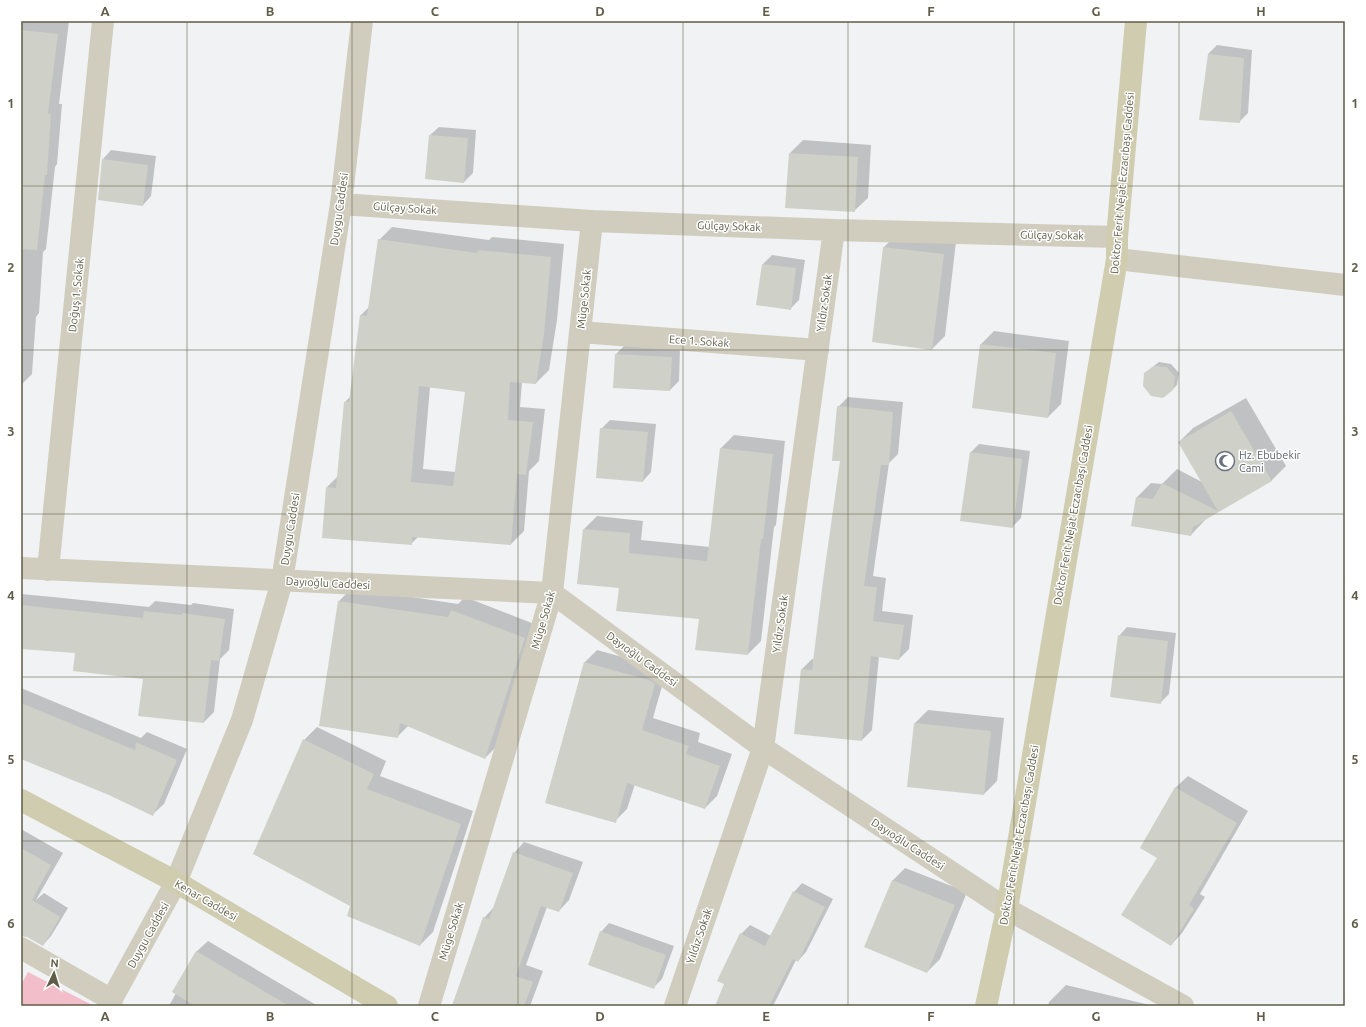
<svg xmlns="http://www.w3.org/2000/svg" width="1366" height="1027" font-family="Ubuntu,sans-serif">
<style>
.green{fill:#f2beca}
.shadow{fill:#0003;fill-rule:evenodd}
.building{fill:#cfd0c7;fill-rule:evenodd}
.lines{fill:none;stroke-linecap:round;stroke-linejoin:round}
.minor{stroke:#d0cdbe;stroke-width:22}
.major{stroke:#d0ccaf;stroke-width:22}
.grid{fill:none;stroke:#5f5c47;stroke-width:1;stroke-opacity:0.55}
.labels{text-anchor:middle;stroke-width:3;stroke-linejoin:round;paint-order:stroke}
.street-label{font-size:11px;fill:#5f5c47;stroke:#fff}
.worship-label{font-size:11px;fill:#5b616d;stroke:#fff;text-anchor:start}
.neatline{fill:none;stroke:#5f5c47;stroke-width:1.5}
.grid-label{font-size:13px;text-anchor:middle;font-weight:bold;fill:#5f5c47}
</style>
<rect width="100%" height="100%" fill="#f0f2f3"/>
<path class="green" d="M 28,972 L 94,1006 L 21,1006 L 21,985 Z"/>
<path class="shadow" d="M 21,21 L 69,21 L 59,104 L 62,104 L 57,164 L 55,167 L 46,249 L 43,252 L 39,313 L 36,317 L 32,374 L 21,385 Z
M 1217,45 L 1252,50 L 1248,113 L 1239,122 L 1208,54 Z
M 439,127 L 476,130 L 473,173 L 464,182 L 430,135 Z
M 803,140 L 871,145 L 868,198 L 854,211 L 790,153 Z
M 111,150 L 156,156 L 151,196 L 143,205 L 99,199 L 103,159 Z
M 392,227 L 489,240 L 492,237 L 564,244 L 557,320 L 549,370 L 536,383 L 522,382 L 520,407 L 545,409 L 539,461 L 529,471 L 524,531 L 511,544 L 419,536 L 411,544 L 327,487 L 338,476 L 345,402 L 351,396 L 361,315 L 369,307 L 379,240 ZM 430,387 L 466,391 L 456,472 L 423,469 Z
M 897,234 L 956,242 L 945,336 L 932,349 L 884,247 Z
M 772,255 L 805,260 L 799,300 L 790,309 L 763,264 Z
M 994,331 L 1069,341 L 1061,404 L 1048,417 L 981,344 Z
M 625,345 L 680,348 L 679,381 L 670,390 L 616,354 Z
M 1159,362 L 1171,364 L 1179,373 L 1177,385 L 1173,389 L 1150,369 Z
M 848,397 L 903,402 L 898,454 L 889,463 L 873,576 L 886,578 L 882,611 L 913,615 L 909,649 L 899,659 L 879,656 L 872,730 L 862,740 L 802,669 L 812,659 L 815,660 L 842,460 L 838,407 Z
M 1246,398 L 1286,466 L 1272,480 L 1206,518 L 1205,520 L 1191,535 L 1132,525 L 1137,497 L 1151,483 L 1162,484 L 1177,469 L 1202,482 L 1179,442 L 1193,428 Z
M 610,420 L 656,424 L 651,472 L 643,481 L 601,429 Z
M 734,435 L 785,441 L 776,525 L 774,527 L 761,641 L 748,654 L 700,618 L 620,587 L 578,584 L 584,529 L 597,516 L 643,521 L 641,540 L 710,547 L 721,448 Z
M 979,444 L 1030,451 L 1021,518 L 1012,527 L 971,452 Z
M 21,469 L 22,469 L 21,487 Z
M 352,588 L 458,604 L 465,597 L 537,625 L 498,745 L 485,758 L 408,726 L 397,737 L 339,601 Z
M 21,594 L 53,597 L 149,607 L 155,601 L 191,605 L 193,603 L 234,609 L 229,650 L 220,659 L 214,712 L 204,722 L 144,678 L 76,652 L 21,648 Z
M 1127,627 L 1176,633 L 1169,694 L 1160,703 L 1119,636 Z
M 597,650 L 662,668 L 666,672 L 653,718 L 700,733 L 698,742 L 732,754 L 717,796 L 705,808 L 635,784 L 627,809 L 615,821 L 585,662 Z
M 21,688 L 141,738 L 147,732 L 187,749 L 164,804 L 153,814 L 21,754 Z
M 928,710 L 1004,718 L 997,781 L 984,794 L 909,786 L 915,723 Z
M 317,727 L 386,761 L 380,776 L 473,811 L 433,932 L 420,945 L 304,740 Z
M 1188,776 L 1248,811 L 1200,894 L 1205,897 L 1182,933 L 1171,945 L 1158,857 L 1141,847 L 1176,787 Z
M 21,829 L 63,853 L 36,900 L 44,893 L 68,908 L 51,936 L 43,945 L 27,936 L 21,935 Z
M 524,842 L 583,862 L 569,900 L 559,911 L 547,907 L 526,965 L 543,971 L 530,1006 L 452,1006 L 484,918 L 494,907 L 514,853 Z
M 905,868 L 967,892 L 940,959 L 927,972 L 892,881 Z
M 802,883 L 833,899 L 806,952 L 798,961 L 796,960 L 773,1006 L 774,1006 L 716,1006 L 725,984 L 741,934 L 750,925 L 771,936 L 794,892 Z
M 609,923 L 674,946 L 662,979 L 654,987 L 601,932 Z
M 208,941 L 318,1006 L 169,1006 L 176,993 L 173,992 L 197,951 Z
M 1066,985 L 1154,1006 L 1048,1006 L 1049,1002 Z"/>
<path class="building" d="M 21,30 L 58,34 L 48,114 L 51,114 L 47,175 L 45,175 L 37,250 L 21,249 Z
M 1208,54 L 1244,58 L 1240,123 L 1199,120 Z
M 429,135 L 468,138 L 464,183 L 425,179 Z
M 789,153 L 858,157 L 855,212 L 785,208 Z
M 102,159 L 148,165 L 143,206 L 98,200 Z
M 378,239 L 477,253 L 478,250 L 551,257 L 544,334 L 536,384 L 510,382 L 508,420 L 533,422 L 526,475 L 517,474 L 511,545 L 412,537 L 412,545 L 322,538 L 326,487 L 336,488 L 344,402 L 349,402 L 360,315 L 367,316 ZM 419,386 L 465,392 L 453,486 L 411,482 Z
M 883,247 L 944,254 L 932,350 L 872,342 Z
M 762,264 L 796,268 L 791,310 L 756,305 Z
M 980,344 L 1056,353 L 1048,418 L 972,408 Z
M 615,354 L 672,357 L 670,391 L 613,388 Z
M 1154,366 L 1167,367 L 1175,377 L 1173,390 L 1163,398 L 1151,396 L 1143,386 L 1144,373 Z
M 837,406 L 893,412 L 889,465 L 881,465 L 864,586 L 877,587 L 873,621 L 904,625 L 899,660 L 871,656 L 862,741 L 794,734 L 801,669 L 812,670 L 823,581 L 840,461 L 832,461 Z
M 1231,411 L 1272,481 L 1193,527 L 1191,536 L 1131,526 L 1136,497 L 1153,499 L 1162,483 L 1218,511 L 1178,442 Z
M 600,428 L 648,432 L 643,482 L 596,478 Z
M 720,448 L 773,454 L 763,539 L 761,539 L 748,655 L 695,650 L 699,619 L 616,611 L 619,588 L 577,584 L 583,529 L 630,533 L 629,553 L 707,561 Z
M 970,452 L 1022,459 L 1013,528 L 960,521 Z
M 338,601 L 448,617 L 451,610 L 525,638 L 485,759 L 400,723 L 398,738 L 319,726 Z
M 21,605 L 143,618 L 144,611 L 182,615 L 182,613 L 225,619 L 219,661 L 211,660 L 204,723 L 138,716 L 143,679 L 73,671 L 75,653 L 21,649 Z
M 1118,635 L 1168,641 L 1161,704 L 1110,697 Z
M 584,662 L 649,680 L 655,684 L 642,730 L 689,746 L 686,754 L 720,766 L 705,809 L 627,783 L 616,823 L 545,803 Z
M 21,703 L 135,750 L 136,742 L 177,760 L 153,816 L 109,795 L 21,759 Z
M 914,723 L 991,731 L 984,795 L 907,787 Z
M 303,739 L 374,774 L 367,789 L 461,824 L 420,946 L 347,916 L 350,906 L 253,854 Z
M 1175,787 L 1237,823 L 1189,905 L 1194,909 L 1171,946 L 1121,915 L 1157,858 L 1140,848 Z
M 21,848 L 51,865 L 32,900 L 60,917 L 43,946 L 27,937 L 21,936 Z
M 513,852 L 573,873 L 559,912 L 541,906 L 516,976 L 533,982 L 524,1006 L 452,1006 L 483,917 L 489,919 Z
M 892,880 L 955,905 L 927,973 L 864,947 Z
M 793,891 L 825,907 L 798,962 L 793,959 L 769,1006 L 715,1006 L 724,984 L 717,981 L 740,933 L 765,946 Z
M 600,931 L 666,955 L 654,989 L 588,965 Z
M 196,951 L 289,1006 L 195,1006 L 172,992 Z"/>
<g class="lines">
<path class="minor" d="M 341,204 L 592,221 L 834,230 L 1117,237
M 1117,259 L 1345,285
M 580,332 L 818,350
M 21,568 L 552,593 L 763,748 L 1007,909 L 1183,1006
M 48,570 L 103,21
M 21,948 L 112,1000
M 108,1006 L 176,882 L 242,720 L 282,581 L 341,204 L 362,21
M 429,1006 L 552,593 L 592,221
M 675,1006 L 763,748 L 834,230"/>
<path class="major" d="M 21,800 L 176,882 L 387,1006
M 986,1006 L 1007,909 L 1117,259 L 1117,237 L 1136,21"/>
</g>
<path class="grid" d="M 187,21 L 187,1006M 352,21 L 352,1006M 518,21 L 518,1006M 683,21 L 683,1006M 848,21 L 848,1006M 1014,21 L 1014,1006M 1179,21 L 1179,1006M 21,186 L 1345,186M 21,350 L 1345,350M 21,514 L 1345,514M 21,677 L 1345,677M 21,841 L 1345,841"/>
<defs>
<symbol id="mosque-ring" viewBox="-11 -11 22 22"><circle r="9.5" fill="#fff" stroke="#6b7280" stroke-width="1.5"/><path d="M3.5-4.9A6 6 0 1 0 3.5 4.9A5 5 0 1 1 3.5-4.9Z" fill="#6b7280"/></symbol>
</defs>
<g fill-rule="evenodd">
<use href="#mosque-ring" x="1214" y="450" width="22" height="22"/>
</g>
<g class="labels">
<g class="street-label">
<text transform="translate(1122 183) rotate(-85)" y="4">Doktor Ferit Nejat Eczacıbaşı Caddesi</text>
<text transform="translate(405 208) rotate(4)" y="4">Gülçay Sokak</text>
<text transform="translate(339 209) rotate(-82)" y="4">Duygu Caddesi</text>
<text transform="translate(729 226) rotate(2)" y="4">Gülçay Sokak</text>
<text transform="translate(1052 235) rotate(1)" y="4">Gülçay Sokak</text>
<text transform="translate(76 295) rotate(-84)" y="4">Doğuş 1. Sokak</text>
<text transform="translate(584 299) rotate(-84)" y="4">Müge Sokak</text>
<text transform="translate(824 303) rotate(-82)" y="4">Yıldız Sokak</text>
<text transform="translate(699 341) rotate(4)" y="4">Ece 1. Sokak</text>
<text transform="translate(1073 515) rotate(-80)" y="4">Doktor Ferit Nejat Eczacıbaşı Caddesi</text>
<text transform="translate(290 529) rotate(-81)" y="4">Duygu Caddesi</text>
<text transform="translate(328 583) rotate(3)" y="4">Dayıoğlu Caddesi</text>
<text transform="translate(543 620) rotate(-74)" y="4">Müge Sokak</text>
<text transform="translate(780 624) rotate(-82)" y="4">Yıldız Sokak</text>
<text transform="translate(642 659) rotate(36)" y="4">Dayıoğlu Caddesi</text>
<text transform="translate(1019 835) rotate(-80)" y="4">Doktor Ferit Nejat Eczacıbaşı Caddesi</text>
<text transform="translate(908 844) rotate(33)" y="4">Dayıoğlu Caddesi</text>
<text transform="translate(206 900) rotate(30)" y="4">Kenar Caddesi</text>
<text transform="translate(451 931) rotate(-73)" y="4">Müge Sokak</text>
<text transform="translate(148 935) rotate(-61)" y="4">Duygu Caddesi</text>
<text transform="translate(699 936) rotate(-71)" y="4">Yıldız Sokak</text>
</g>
<g class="worship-label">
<text x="1239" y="459">Hz. Ebubekir<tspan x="1239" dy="13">Cami</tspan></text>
</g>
</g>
<rect width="1366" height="1027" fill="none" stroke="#ffffff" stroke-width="44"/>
<g transform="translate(54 973) rotate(4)" stroke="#ffffff" stroke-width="3" paint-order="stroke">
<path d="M0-3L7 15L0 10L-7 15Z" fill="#5f5c47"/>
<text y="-6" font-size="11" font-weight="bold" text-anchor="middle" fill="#5f5c47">N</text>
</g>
<rect x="22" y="22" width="1322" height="983" class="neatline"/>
<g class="grid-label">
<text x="105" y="16">A</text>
<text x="270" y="16">B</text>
<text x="435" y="16">C</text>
<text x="600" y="16">D</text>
<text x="766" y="16">E</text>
<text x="931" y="16">F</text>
<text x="1096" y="16">G</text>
<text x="1261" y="16">H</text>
<text x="11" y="108">1</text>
<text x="1355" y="108">1</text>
<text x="11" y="272">2</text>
<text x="1355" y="272">2</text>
<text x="11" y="436">3</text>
<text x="1355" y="436">3</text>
<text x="11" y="600">4</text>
<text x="1355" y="600">4</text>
<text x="11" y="764">5</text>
<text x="1355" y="764">5</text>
<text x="11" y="928">6</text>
<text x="1355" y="928">6</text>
<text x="105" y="1021">A</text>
<text x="270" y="1021">B</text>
<text x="435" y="1021">C</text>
<text x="600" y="1021">D</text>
<text x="766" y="1021">E</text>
<text x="931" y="1021">F</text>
<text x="1096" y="1021">G</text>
<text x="1261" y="1021">H</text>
</g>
</svg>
